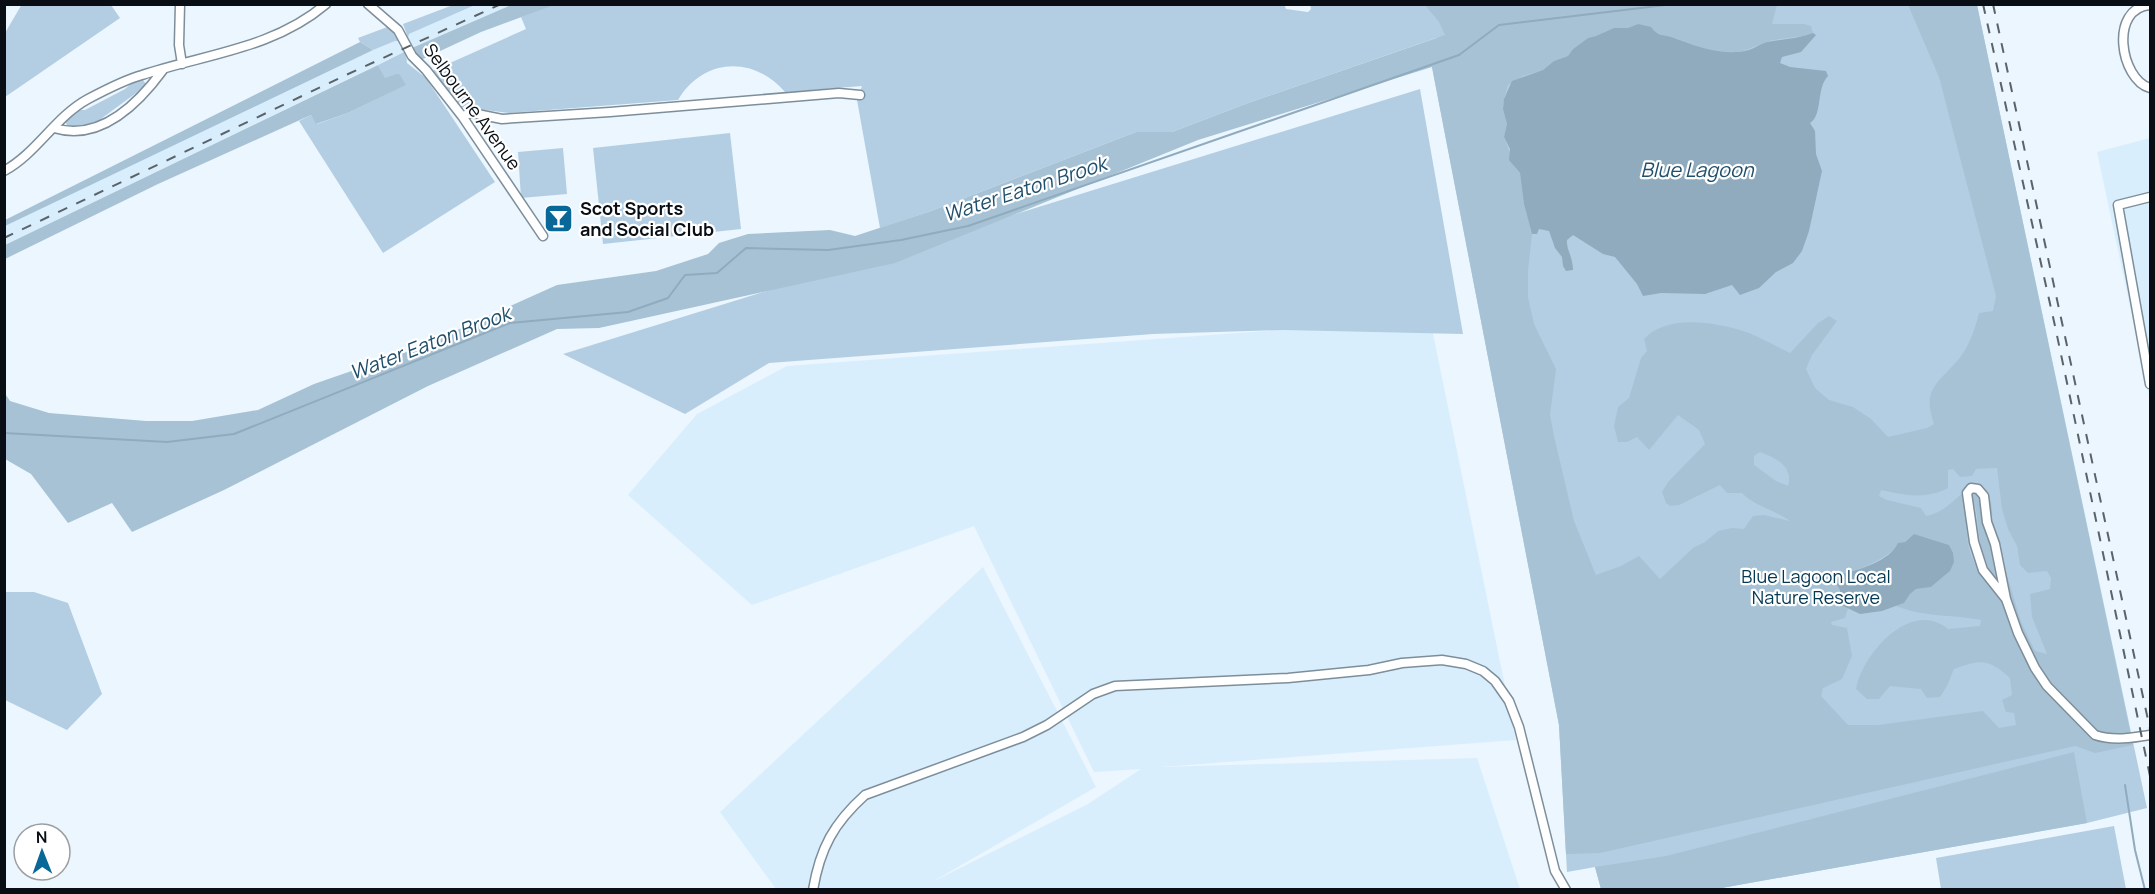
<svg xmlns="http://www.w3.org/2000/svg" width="2155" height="894" font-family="Manrope,sans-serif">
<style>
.built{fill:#d9eefd}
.green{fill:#b3cee2}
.forest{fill:#a7c2d5;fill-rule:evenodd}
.water{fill:#90abbd}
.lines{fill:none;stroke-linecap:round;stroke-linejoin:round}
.stream{stroke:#90abbd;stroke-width:2}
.minor-casing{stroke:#7d8e9a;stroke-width:11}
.minor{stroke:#fff;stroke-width:8}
.rail{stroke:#5b6369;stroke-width:2;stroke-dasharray:10 10;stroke-linecap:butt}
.labels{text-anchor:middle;stroke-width:4.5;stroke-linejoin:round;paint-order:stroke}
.street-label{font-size:18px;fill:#080e13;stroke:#fff}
.poi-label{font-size:18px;font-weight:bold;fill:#080e13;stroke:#fff;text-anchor:start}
.park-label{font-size:18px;fill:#033853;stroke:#fff}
.water-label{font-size:20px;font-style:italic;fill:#204f6c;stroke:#fff}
</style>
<rect width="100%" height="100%" fill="#ebf6fe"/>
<path class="built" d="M 475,5 L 511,5 L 412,48 L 408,38 L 409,34 Z
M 395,41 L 401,41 L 406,51 L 5,245 L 5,226 L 360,55 Z
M 2150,138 L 2150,400 L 2097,152 Z
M 1430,319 L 1516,740 L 1162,767 L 1477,758 L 1520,889 L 776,889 L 720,812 L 983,567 L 1096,787 L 932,882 L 1088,804 L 1141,769 L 1094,772 L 974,526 L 752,605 L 628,495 L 697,414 L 787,366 Z"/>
<path class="green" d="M 22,4 L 111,5 L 120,18 L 5,97 L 5,33 Z
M 554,4 L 1284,4 L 1286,9 L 1308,12 L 1311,9 L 1310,4 L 1977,5 L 2147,808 L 2087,823 L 1716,889 L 1601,889 L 1595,867 L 1567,872 L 1559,725 L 1432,67 L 1436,38 L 1248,103 L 1172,132 L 1136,132 L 931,211 L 880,228 L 857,100 L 862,86 L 785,92 C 753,55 703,58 678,100 L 509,113 L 461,107 L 432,71 L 526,29 L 521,17 Z
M 453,5 L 475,5 L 409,34 L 408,38 L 403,24 Z
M 390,26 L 401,41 L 395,41 L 373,50 L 360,42 L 358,38 Z
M 406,51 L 407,63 L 426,78 L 495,182 L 383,253 L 299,121 L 311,115 L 317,124 L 348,113 L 405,85 L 399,73 L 385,79 L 378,65 Z
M 142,79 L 147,85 L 94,124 L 72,129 L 66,124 L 66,120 L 79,110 L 85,110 L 125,89 L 132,83 Z
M 1420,89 L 1463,334 L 1283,330 L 1153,334 L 769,363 L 685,414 L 563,354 Z
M 730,133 L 741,229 L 603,244 L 593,148 Z
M 563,148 L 567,194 L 521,198 L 518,152 Z
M 5,592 L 34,592 L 68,603 L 102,694 L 67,730 L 5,700 Z
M 2114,826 L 2126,889 L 1941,889 L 1936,858 Z"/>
<path class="forest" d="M 511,5 L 554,5 L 481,32 L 423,59 L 418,58 L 412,48 Z
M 1425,5 L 1777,5 L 1772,24 L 1804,24 L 1811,26 L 1813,33 L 1809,35 C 1794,38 1777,38 1763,43 C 1753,47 1746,51 1736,52 C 1704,54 1665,38 1638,24 L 1628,28 L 1614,28 L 1596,36 L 1588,38 L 1573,49 L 1568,56 L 1554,61 L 1543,70 L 1523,76 L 1508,85 L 1504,99 L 1503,109 L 1507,124 L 1504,137 L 1516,169 L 1520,173 L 1524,204 L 1532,234 L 1528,272 L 1528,297 L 1534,324 L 1556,369 L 1550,415 L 1554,436 L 1574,521 L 1596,575 L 1621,566 L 1639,556 L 1660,579 L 1693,548 L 1705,542 L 1718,531 L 1732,528 L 1744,529 L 1753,516 L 1764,515 L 1790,521 C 1775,510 1756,507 1742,493 L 1727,493 L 1720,485 L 1679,505 L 1670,506 L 1666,503 L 1662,492 L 1668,482 L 1705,444 L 1699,430 L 1678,415 L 1649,450 L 1637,437 L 1627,442 L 1618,442 L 1614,426 L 1618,407 L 1629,398 L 1641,358 L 1647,351 L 1644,339 C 1667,314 1714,322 1743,331 C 1759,336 1775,346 1790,353 L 1818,323 L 1829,316 L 1837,321 L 1812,355 L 1806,369 L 1815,388 L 1829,400 L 1853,407 L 1871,419 L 1888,437 L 1927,428 L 1934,424 C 1922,389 1937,384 1958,360 C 1969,347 1975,329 1979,313 L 1993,311 L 1996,296 L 1939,77 L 1908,5 L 1977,5 L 2133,745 L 2095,753 L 2075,746 L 1600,853 L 1566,854 L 1559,725 L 1432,67 L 1198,140 L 895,263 L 599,328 L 557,329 L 428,386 L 224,490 L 132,532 L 112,503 L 68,523 L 31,474 L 5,459 L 4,392 L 10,401 L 49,413 L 146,421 L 192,421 L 258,410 L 314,384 L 415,349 L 557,285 L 656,271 L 708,254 L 719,243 L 748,234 L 830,230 L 855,236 L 931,211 L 1136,132 L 1172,132 L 1248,103 L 1445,35 L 1439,22 ZM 1760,452 C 1775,457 1794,467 1788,486 L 1776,481 L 1754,465 L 1754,456 ZM 1997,468 L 2002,509 L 2008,529 L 2017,546 L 2020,565 L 2028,573 L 2047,571 L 2051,578 L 2050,589 L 2030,594 L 2032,617 L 2047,654 L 2035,651 L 2021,622 L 2006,572 L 1999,570 C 1982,551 2006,491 1976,484 C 1959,492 1947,513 1926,516 L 1921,508 L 1887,500 L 1879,496 L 1881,490 C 1905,495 1925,500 1948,488 L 1948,470 L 1953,469 L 1960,477 L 1972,476 L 1976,469 ZM 1972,498 C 1978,510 1977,522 1979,535 C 1980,548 1987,559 1989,572 L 1980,571 C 1965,554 1963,518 1972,498 ZM 1914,534 L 1949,545 L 1950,571 L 1931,587 L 1916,589 L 1910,594 L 1904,603 L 1896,606 C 1927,618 1950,614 1981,620 L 1980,626 L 1948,629 C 1911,598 1862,654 1856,689 L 1867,699 L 1879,699 L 1890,686 L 1921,689 L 1927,698 L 1940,697 L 1947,686 L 1954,669 C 1982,659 1988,659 2010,678 L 2012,695 L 2002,700 L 2006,712 L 2014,713 L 2016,725 L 1999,728 L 1983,711 L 1878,725 L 1848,725 L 1821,696 L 1823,688 L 1842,679 L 1852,656 L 1847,628 L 1832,625 L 1831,622 L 1845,618 L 1848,608 L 1839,604 L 1841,574 C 1870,568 1892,553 1914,534 Z
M 360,42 L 373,50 L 5,226 L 5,220 Z
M 378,65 L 385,78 L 399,73 L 406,85 L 348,113 L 316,124 L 311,115 L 158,184 L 5,259 L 5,245 Z
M 2074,752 L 2087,823 L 1716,889 L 1601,889 L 1595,867 L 1666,856 Z"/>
<path class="water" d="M 1638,24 L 1651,27 C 1657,36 1663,35 1671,37 C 1696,46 1722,57 1749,50 C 1755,48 1760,44 1767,42 C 1782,39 1798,39 1813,33 L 1816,35 L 1801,52 L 1782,57 L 1780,63 L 1790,67 L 1826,71 L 1828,76 C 1816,88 1823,115 1810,123 L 1815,131 L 1816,154 L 1822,171 L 1809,231 L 1802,251 L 1793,263 L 1776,272 L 1759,288 L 1740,295 L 1732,285 L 1705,294 L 1661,293 L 1643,296 L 1637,284 L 1615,257 L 1603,254 L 1573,235 L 1567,240 C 1566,249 1573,257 1573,270 L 1566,271 L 1563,266 L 1562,257 L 1555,248 L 1549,231 L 1539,229 L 1537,234 L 1532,234 L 1524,204 L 1520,173 L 1509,160 L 1510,149 L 1504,137 L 1507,124 L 1503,109 L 1504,99 L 1512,81 L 1543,70 L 1554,61 L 1568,56 L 1573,49 L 1588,38 L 1596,36 L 1614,28 L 1628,28 Z
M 1914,534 L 1949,545 L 1953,553 L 1954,562 L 1950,571 L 1931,587 L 1916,589 L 1910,594 L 1904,603 L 1882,611 L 1860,614 L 1839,604 L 1840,590 L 1836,583 L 1841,574 C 1859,570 1890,561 1898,543 L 1905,542 Z"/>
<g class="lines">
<path class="stream" d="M 4,433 L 167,442 L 234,434 L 510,323 L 628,312 L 668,298 L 685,275 L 717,273 L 746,248 L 828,250 L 901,240 L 968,226 L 1459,55 L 1499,25 L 1674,4
M 2125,785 L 2135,850 L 2145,890"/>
<defs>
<path id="minor" d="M 180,4 L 179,45 L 182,64
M 368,4 L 398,30 L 412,56 L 426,70 L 462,116 L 543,236
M 2150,5 C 2109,8 2120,79 2150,88
M 462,116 L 472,113 L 502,119 L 610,112 L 839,93 L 860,95
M 54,128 C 100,142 138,104 163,70
M 4,171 C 37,153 55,117 88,99 C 105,90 124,80 142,75 C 205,54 273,49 326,4
M 2150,197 L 2118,205 L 2150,384
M 2006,599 L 1983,570 L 1974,542 L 1967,493 L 1971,488 L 1978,489 L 1984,496 L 1987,522 L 1995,544 L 2006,599 L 2018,633 L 2035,668 L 2047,686 L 2095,735 C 2113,741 2132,738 2150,735
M 813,890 C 820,848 834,823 865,795 L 1023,737 L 1047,725 L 1093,694 L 1115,686 L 1288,678 L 1369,670 L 1402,663 L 1442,660 L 1466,664 L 1483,671 L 1495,681 L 1509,701 L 1519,727 L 1555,871 L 1566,890"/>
</defs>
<use href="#minor" class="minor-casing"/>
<use href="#minor" class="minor"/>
<path class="rail" d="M 1983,4 L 2055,326 L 2150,776
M 1993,4 L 2150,729
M 4,238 L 346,75 L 501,4"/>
</g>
<defs>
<symbol id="bar-square" viewBox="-11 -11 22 22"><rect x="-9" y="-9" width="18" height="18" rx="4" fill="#086897" stroke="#fff"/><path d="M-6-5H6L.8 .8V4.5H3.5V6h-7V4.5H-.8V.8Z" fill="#fff"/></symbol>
</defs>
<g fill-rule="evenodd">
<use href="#bar-square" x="542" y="202" width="33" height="33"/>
</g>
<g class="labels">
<g class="street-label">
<text transform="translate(472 107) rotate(54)" y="6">Selbourne Avenue</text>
</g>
<g class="poi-label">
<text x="580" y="215">Scot Sports<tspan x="580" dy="21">and Social Club</tspan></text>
</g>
<g class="park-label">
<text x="1816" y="583">Blue Lagoon Local<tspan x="1816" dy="21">Nature Reserve</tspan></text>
</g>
<g class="water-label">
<text x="1697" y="177">Blue Lagoon</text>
<text transform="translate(1025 189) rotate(-18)" y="7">Water Eaton Brook</text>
<text transform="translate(430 343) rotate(-21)" y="7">Water Eaton Brook</text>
</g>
</g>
<rect width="2155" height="894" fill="none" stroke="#080e13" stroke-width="12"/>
<g transform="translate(42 852) rotate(359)"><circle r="28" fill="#ffffff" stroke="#9c9fa1" stroke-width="1.5"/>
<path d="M0-4.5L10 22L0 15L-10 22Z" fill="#086897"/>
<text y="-9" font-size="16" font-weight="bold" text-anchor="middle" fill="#080e13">N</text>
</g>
</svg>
